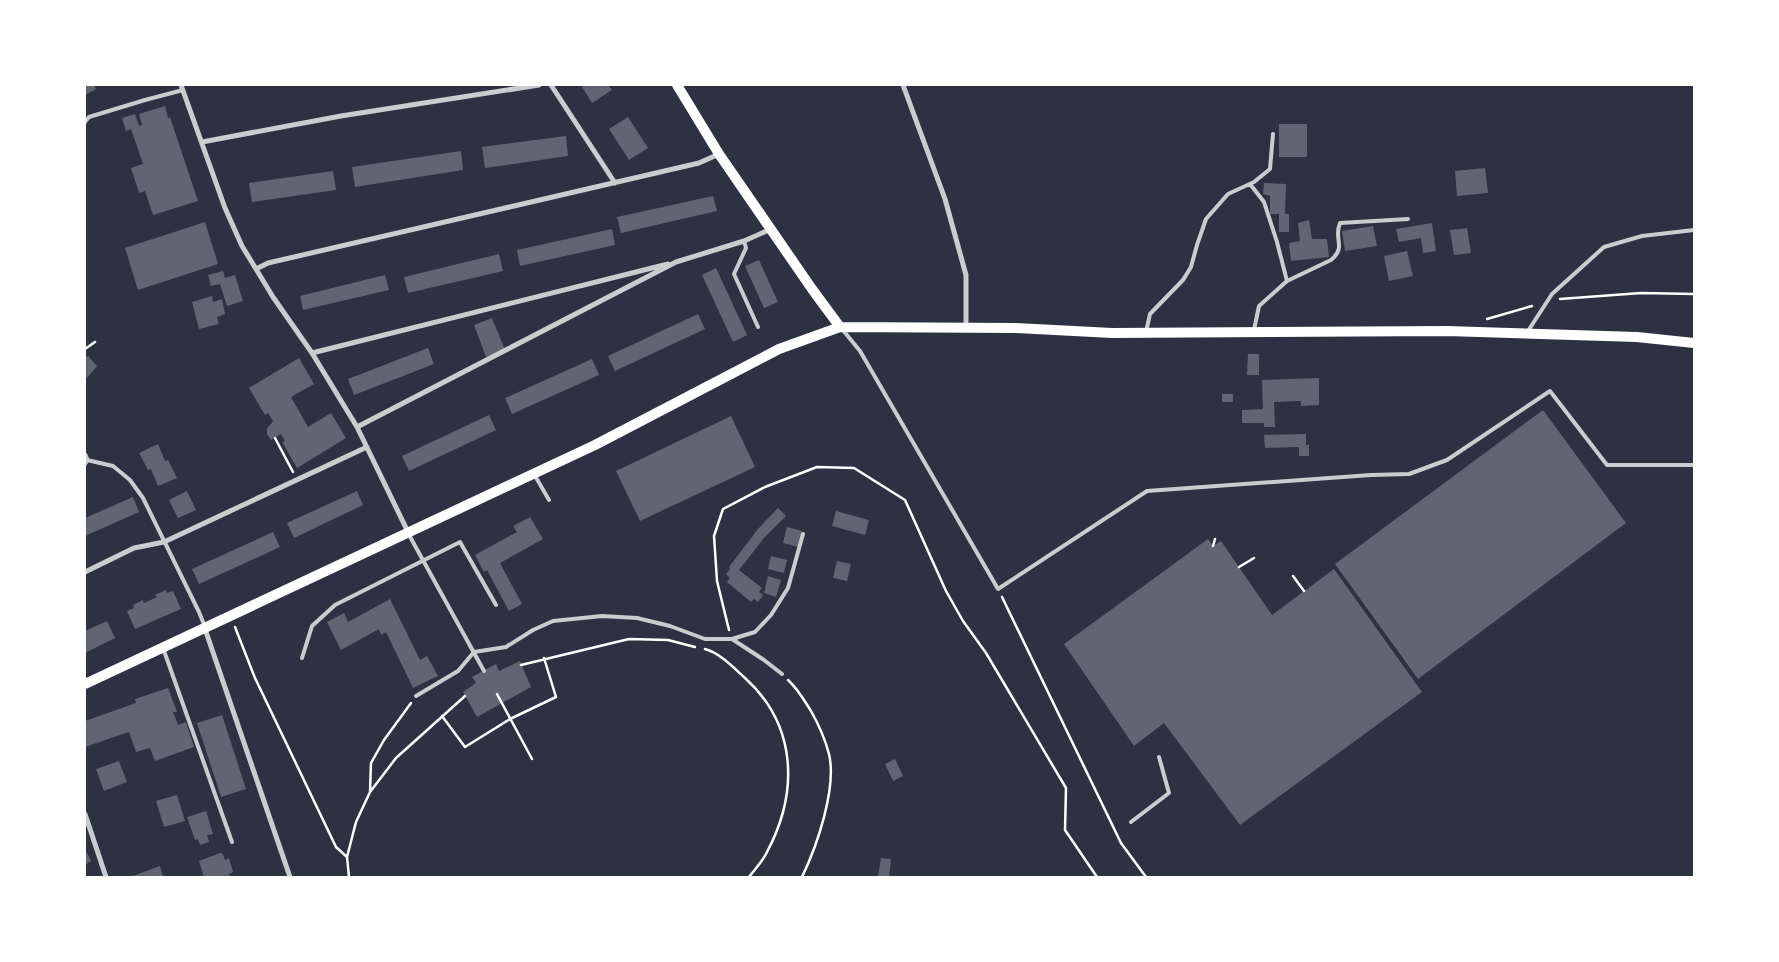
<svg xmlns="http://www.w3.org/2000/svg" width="1779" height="962" font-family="Cabin,sans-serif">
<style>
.building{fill:#626471}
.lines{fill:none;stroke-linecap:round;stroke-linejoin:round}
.path{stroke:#fff;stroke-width:2.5}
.service{stroke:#caccd0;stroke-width:4}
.minor{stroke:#caccd0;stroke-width:5}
.secondary{stroke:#fff;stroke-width:10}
</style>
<rect width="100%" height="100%" fill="#2d3142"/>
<path class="building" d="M 85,85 L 94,85 L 96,89 L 85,95 Z
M 581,85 L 608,85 L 612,90 L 592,103 Z
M 165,106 L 168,118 L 170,117 L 198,201 L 153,215 L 145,191 L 139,193 L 131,168 L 143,164 L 131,129 L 126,131 L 122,118 L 135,114 L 139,126 L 142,125 L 139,114 Z
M 628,117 L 648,148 L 629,160 L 609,129 Z
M 1279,124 L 1307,124 L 1307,157 L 1279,157 Z
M 566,136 L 568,156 L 485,168 L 482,147 Z
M 461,151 L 463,170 L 355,187 L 352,167 Z
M 1485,168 L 1488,193 L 1457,196 L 1455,171 Z
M 333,171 L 336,190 L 252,202 L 249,183 Z
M 1264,183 L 1286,184 L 1285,214 L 1289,214 L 1289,232 L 1279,232 L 1279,214 L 1270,214 L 1270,196 L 1263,194 Z
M 713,196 L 717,211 L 621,233 L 617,217 Z
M 1309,220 L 1312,239 L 1327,239 L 1329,257 L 1291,261 L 1289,243 L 1300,241 L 1298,223 Z
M 205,222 L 218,264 L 138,290 L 125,248 Z
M 1432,223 L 1436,251 L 1423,253 L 1421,238 L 1399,242 L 1396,229 Z
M 1373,226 L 1377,246 L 1345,251 L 1342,231 Z
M 1467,228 L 1471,253 L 1454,255 L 1450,230 Z
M 612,229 L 615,245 L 520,266 L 517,250 Z
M 1407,251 L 1413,276 L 1389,281 L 1384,256 Z
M 499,254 L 503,271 L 408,293 L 404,277 Z
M 759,260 L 778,302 L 764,308 L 745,266 Z
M 716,268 L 747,335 L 733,342 L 702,275 Z
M 223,271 L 225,278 L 235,275 L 243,301 L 227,306 L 220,284 L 211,286 L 208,275 Z
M 385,275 L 389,290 L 303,310 L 300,296 Z
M 212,296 L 213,302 L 222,299 L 225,314 L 217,317 L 219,324 L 199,329 L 192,302 Z
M 698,314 L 705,329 L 615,371 L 608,356 Z
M 492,318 L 505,350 L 486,357 L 474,325 Z
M 428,348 L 434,364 L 354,395 L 348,379 Z
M 1248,354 L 1259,354 L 1259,375 L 1247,375 Z
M 88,356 L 97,366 L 87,378 L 85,375 L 85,358 Z
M 299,358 L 314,384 L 291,397 L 308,427 L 331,413 L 346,438 L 297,468 L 282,442 L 285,441 L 281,434 L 271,440 L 267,434 L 267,428 L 273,421 L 268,413 L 265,415 L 249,388 Z
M 592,359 L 599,375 L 512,414 L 505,398 Z
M 1319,378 L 1319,405 L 1301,406 L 1301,401 L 1274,402 L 1275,427 L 1264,427 L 1264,423 L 1242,423 L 1242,410 L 1263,409 L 1262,380 Z
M 1222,394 L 1233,394 L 1233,402 L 1222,402 Z
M 1543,410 L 1626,523 L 1418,679 L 1335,564 Z
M 489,415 L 496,430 L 409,471 L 402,456 Z
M 731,416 L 755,467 L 640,521 L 616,471 Z
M 1306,434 L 1306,445 L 1309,445 L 1309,456 L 1299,456 L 1299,447 L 1265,448 L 1264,435 Z
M 158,444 L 165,461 L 168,460 L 177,478 L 158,486 L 151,469 L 148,470 L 139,453 Z
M 187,491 L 196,510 L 178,518 L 169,500 Z
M 357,491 L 363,505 L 294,538 L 287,523 Z
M 133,497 L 139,512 L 85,536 L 85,518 Z
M 778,508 L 786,516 L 764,538 L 739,570 L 762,588 L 759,592 L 763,595 L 758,602 L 754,599 L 751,602 L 727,582 L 730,578 L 726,574 L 730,569 L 729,567 L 758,529 Z
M 836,511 L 869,520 L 865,535 L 832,526 Z
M 530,517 L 543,539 L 500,563 L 522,604 L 509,611 L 487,570 L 484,572 L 475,555 L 517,532 L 513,526 Z
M 787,527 L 802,531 L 798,547 L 783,543 Z
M 273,532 L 280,547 L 199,584 L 192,569 Z
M 1208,539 L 1213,546 L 1221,541 L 1272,615 L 1334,569 L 1422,692 L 1240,825 L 1164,723 L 1134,746 L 1064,644 Z
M 771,556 L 787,560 L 784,573 L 768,569 Z
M 837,561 L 851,564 L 847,581 L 833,578 Z
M 768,576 L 781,580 L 776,597 L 764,593 Z
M 166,590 L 167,593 L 173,591 L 181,609 L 135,629 L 127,611 L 134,608 L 133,605 L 143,600 L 144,603 L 157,597 L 155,595 Z
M 390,599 L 420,660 L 427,656 L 438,676 L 413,688 L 386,632 L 381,635 L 379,629 L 341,650 L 327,622 L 344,613 L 348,622 Z
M 107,621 L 115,638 L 85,653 L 85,631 Z
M 520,661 L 531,687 L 477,717 L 463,692 L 476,683 L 472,677 L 496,664 L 499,671 Z
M 168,688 L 177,712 L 173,712 L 178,725 L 186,722 L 194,747 L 155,761 L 150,748 L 136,752 L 129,732 L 85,747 L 85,721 L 136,703 L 135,699 Z
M 222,715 L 246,789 L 221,797 L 197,723 Z
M 895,759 L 903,776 L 893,781 L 885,764 Z
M 119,761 L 127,782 L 104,791 L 96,769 Z
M 177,795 L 185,821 L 164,827 L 156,801 Z
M 206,811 L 213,834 L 207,835 L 209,842 L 200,845 L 198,839 L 195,840 L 187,817 Z
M 85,849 L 91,861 L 85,865 Z
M 220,853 L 223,854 L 225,860 L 229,858 L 233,872 L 229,874 L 230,877 L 204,877 L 199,861 Z
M 881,858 L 891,859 L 889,877 L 878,876 Z
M 160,866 L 163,877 L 130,877 Z"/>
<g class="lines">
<path class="path" d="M 1560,299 L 1641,293 L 1694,294
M 1487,319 L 1532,306
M 85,349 L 95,342
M 275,438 L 293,472
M 1213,546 L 1215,539
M 1239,567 L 1254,558
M 1293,576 L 1304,591
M 1002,597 L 1121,843 L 1146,877
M 235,627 L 255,678 L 336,847 L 347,857
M 729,630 L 717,581 L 714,536 L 723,509 L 765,487 L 817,467 L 854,468 L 905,500 L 946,591 L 963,621 L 986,653 L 1066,788 L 1065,830 L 1097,877
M 705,649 C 720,653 734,668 745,678 C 797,725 799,792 767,852 C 763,861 755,869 749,877
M 521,665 L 629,639 L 668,640 L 695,647
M 788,680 C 798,689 804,700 811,711 C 819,725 825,739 829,754 C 837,788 817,846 802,877
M 497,694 L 532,759
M 442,716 L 465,747 L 510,719 L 556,697 L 544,658
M 370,791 L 371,763 L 384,740 L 411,703
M 349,877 L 347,857 L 356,822 L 370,792 L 396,758 L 465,696"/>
<path class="service" d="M 85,122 L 89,117 L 145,100 L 183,90
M 1250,184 L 1264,202 L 1277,242 L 1287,281
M 744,241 L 746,248 L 734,274 L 758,327
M 842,329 L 860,351 L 998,589 L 1147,491 L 1371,475 L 1409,474 L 1447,460 L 1550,391 L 1607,465 L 1694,465
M 1254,330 L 1259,306 L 1287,281 L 1331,260 C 1347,247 1333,239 1340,223 L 1408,219
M 1528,331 L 1552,294 L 1604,247 L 1642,236 L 1694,230
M 1146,332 L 1150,314 L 1183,280 L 1191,267 L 1197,245 L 1206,219 L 1228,194 L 1254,182 L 1270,169 L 1273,134
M 87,460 L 113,466 L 130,480 L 143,498 L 199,612 L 205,627
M 534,474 L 549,500
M 408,533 L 484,671
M 732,639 L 764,660 L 782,674
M 163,648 L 232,842
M 302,658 L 312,626 L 335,605 L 460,542 L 496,605
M 416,696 L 458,671 L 474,652 L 506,647 L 533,630 L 553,621 L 602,616 L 637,618 L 670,626 L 705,639 L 732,639 L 755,632 L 771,615 L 788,588 L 803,534
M 1131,822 L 1169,793 L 1159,757"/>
<path class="minor" d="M 181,85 L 225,208 L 242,246 L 273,297 L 312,353 L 357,427 L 408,532
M 551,85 L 615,183
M 903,85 L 945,199 L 966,275 L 966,328
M 202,142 L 341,116 L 539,85
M 256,269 L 268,263 L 699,163 L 719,154
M 312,353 L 668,264
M 357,427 L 676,262 L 744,241 L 771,229
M 85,455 L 87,460 L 85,463
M 85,572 L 134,548 L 164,542 L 367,447
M 205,629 L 290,877
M 85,814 L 106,877"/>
<path class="secondary" d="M 677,85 L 719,154 L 812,289 L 840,327
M 85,684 L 595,445 L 779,349 L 840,327 L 1015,328 L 1112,333 L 1447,331 L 1637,337 L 1694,343"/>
</g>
<rect width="1779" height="962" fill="none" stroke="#ffffff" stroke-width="172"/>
</svg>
